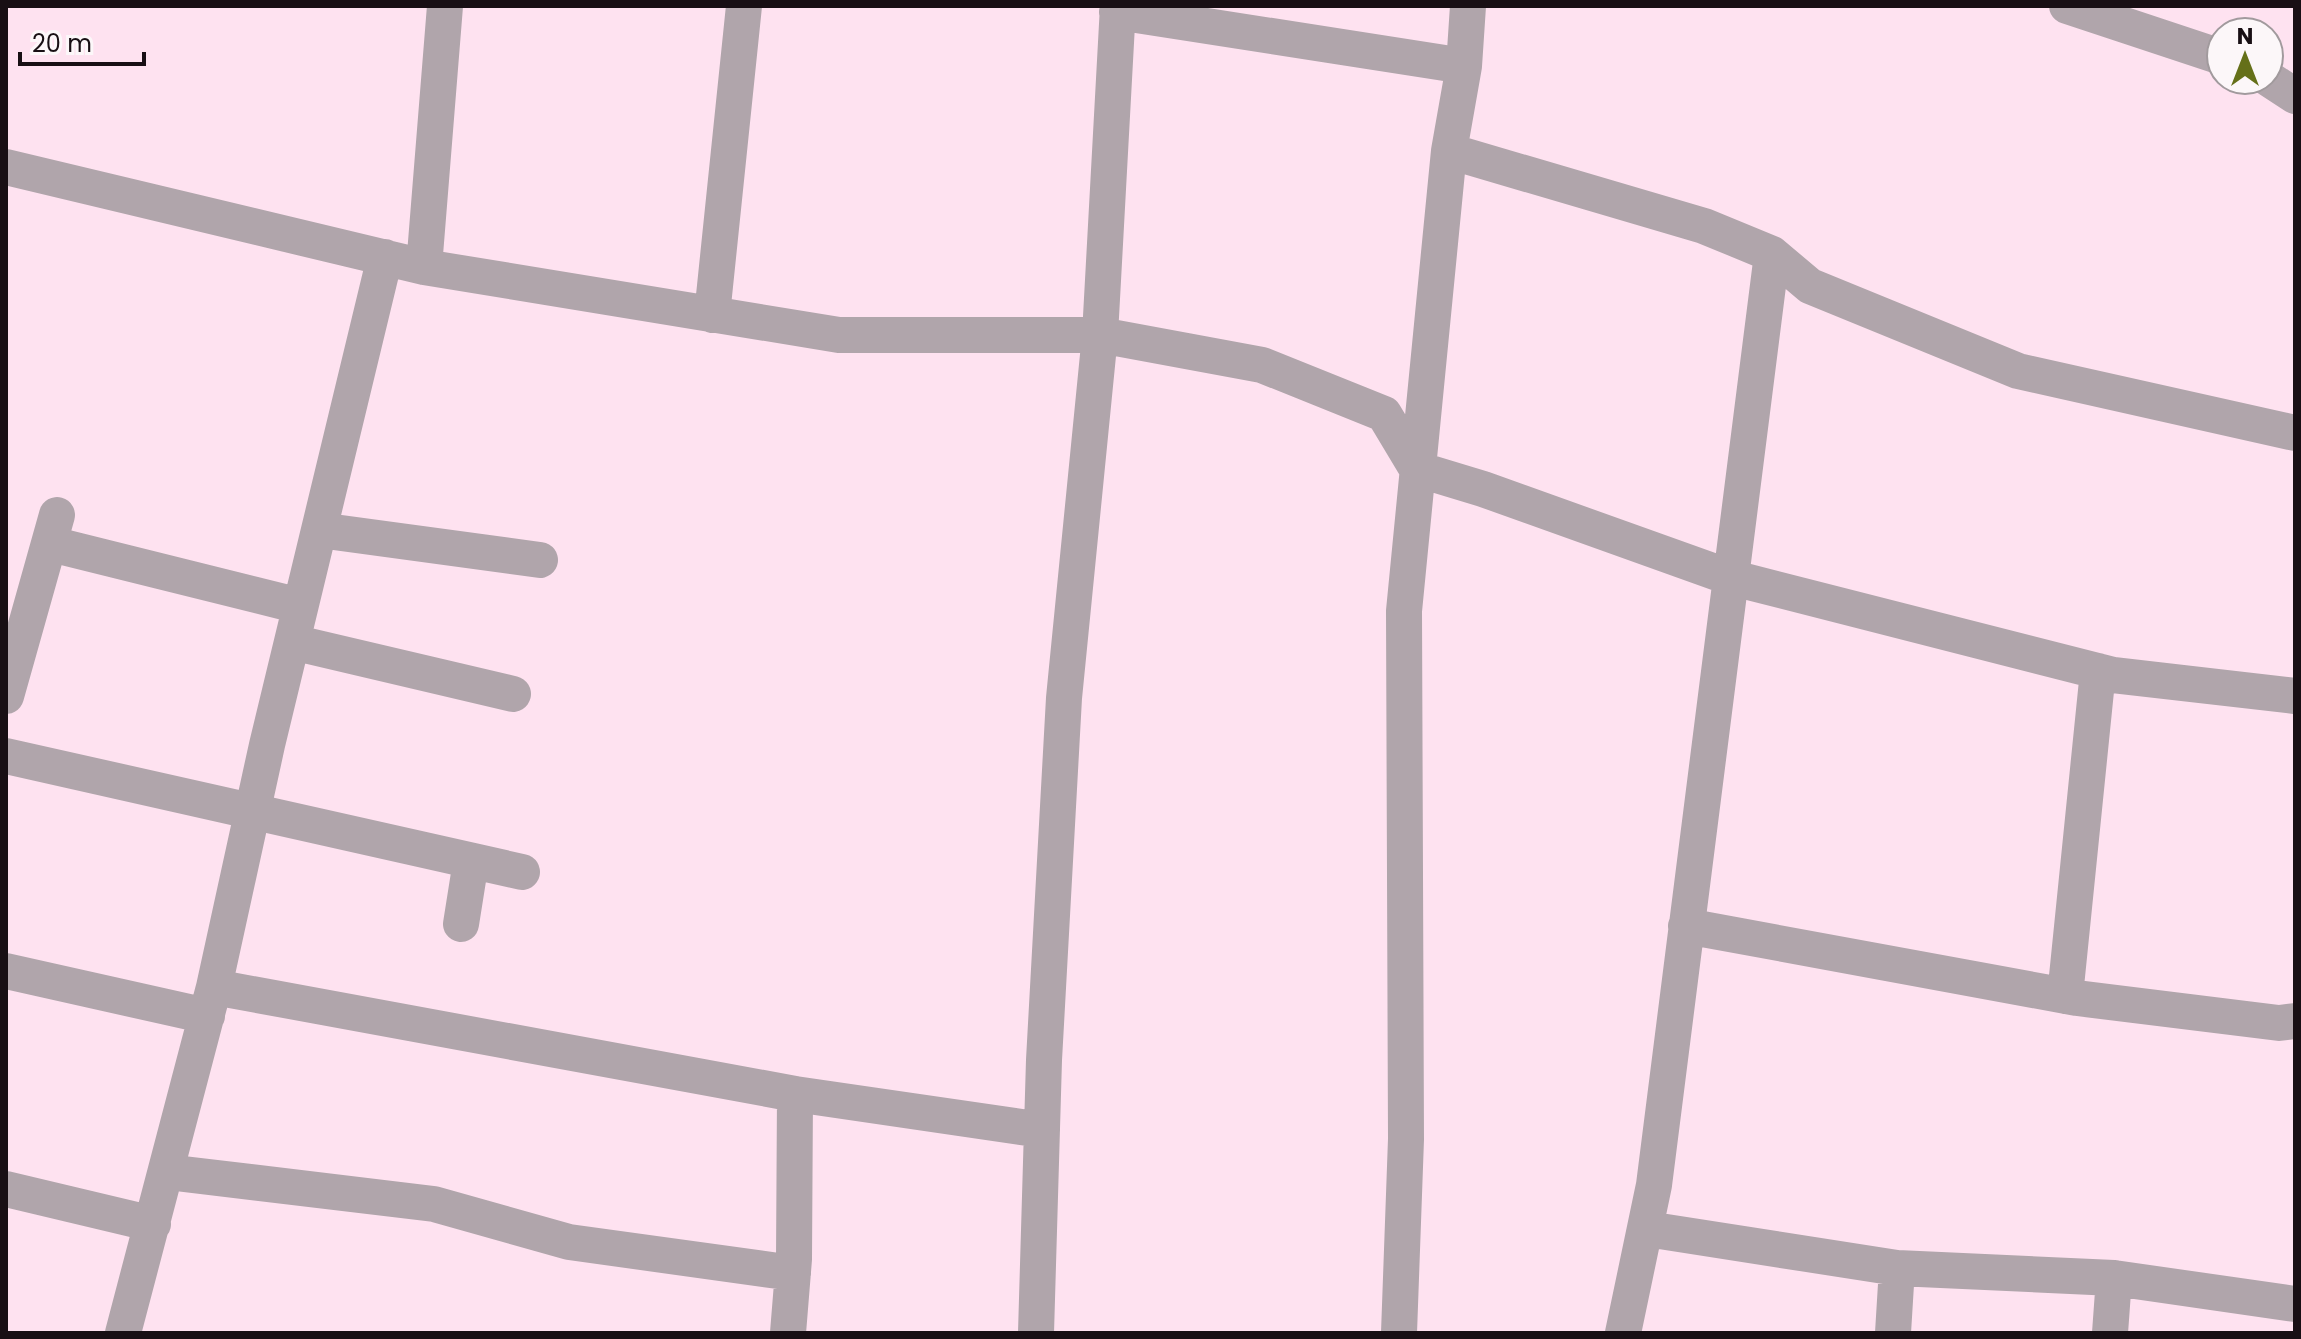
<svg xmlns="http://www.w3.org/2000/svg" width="2301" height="1339" font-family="Poppins,sans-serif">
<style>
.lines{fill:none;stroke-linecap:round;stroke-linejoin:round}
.minor{stroke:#b0a5ab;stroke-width:36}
</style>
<rect width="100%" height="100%" fill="#fee2f0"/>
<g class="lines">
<path class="minor" d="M 2067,6 L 2221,57
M 1117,12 L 1464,66
M 2269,79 L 2295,96
M 1449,151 L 1704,226 L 1772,254 L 1810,286 L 2018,371 L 2295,433
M 6,167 L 424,267 L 839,335 L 1100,335 L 1262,365 L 1384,414 L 1417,469 L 1483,489 L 1729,577 L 2113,675 L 2295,696
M 424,267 L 445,6
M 712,315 L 744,6
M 319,530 L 540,560
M 51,544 L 300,606
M 292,642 L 513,694
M 6,696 L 57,515
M 6,756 L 522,872
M 461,924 L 471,861
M 1686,926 L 2077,998 L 2279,1023 L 2295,1021
M 6,971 L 207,1016
M 214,987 L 795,1094 L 1042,1130
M 2065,996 L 2098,671
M 167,1172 L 434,1204 L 569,1242 L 793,1273
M 6,1189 L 153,1224
M 1647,1229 L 1897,1268 L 2114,1278 L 2295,1304
M 123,1333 L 214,987 L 267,745 L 385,257
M 788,1333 L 794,1259 L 795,1094
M 1036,1333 L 1044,1060 L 1064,698 L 1100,335 L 1118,6
M 1399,1333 L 1406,1139 L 1404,611 L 1449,151 L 1464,66 L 1468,6
M 1623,1333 L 1654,1185 L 1772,254
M 1893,1333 L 1897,1268
M 2110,1333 L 2114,1278"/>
</g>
<rect width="2301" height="1339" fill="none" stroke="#180f14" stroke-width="16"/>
<g transform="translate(2245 56)"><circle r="38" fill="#fcf7f9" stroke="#a19a9d" stroke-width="2"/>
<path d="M0-6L14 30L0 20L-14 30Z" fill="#657019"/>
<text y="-12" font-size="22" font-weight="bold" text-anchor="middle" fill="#180f14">N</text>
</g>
<path d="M20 52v12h124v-12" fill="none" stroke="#180f14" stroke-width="4"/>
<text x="32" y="52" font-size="24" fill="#180f14" stroke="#fcf7f9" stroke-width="6" paint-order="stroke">20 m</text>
</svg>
